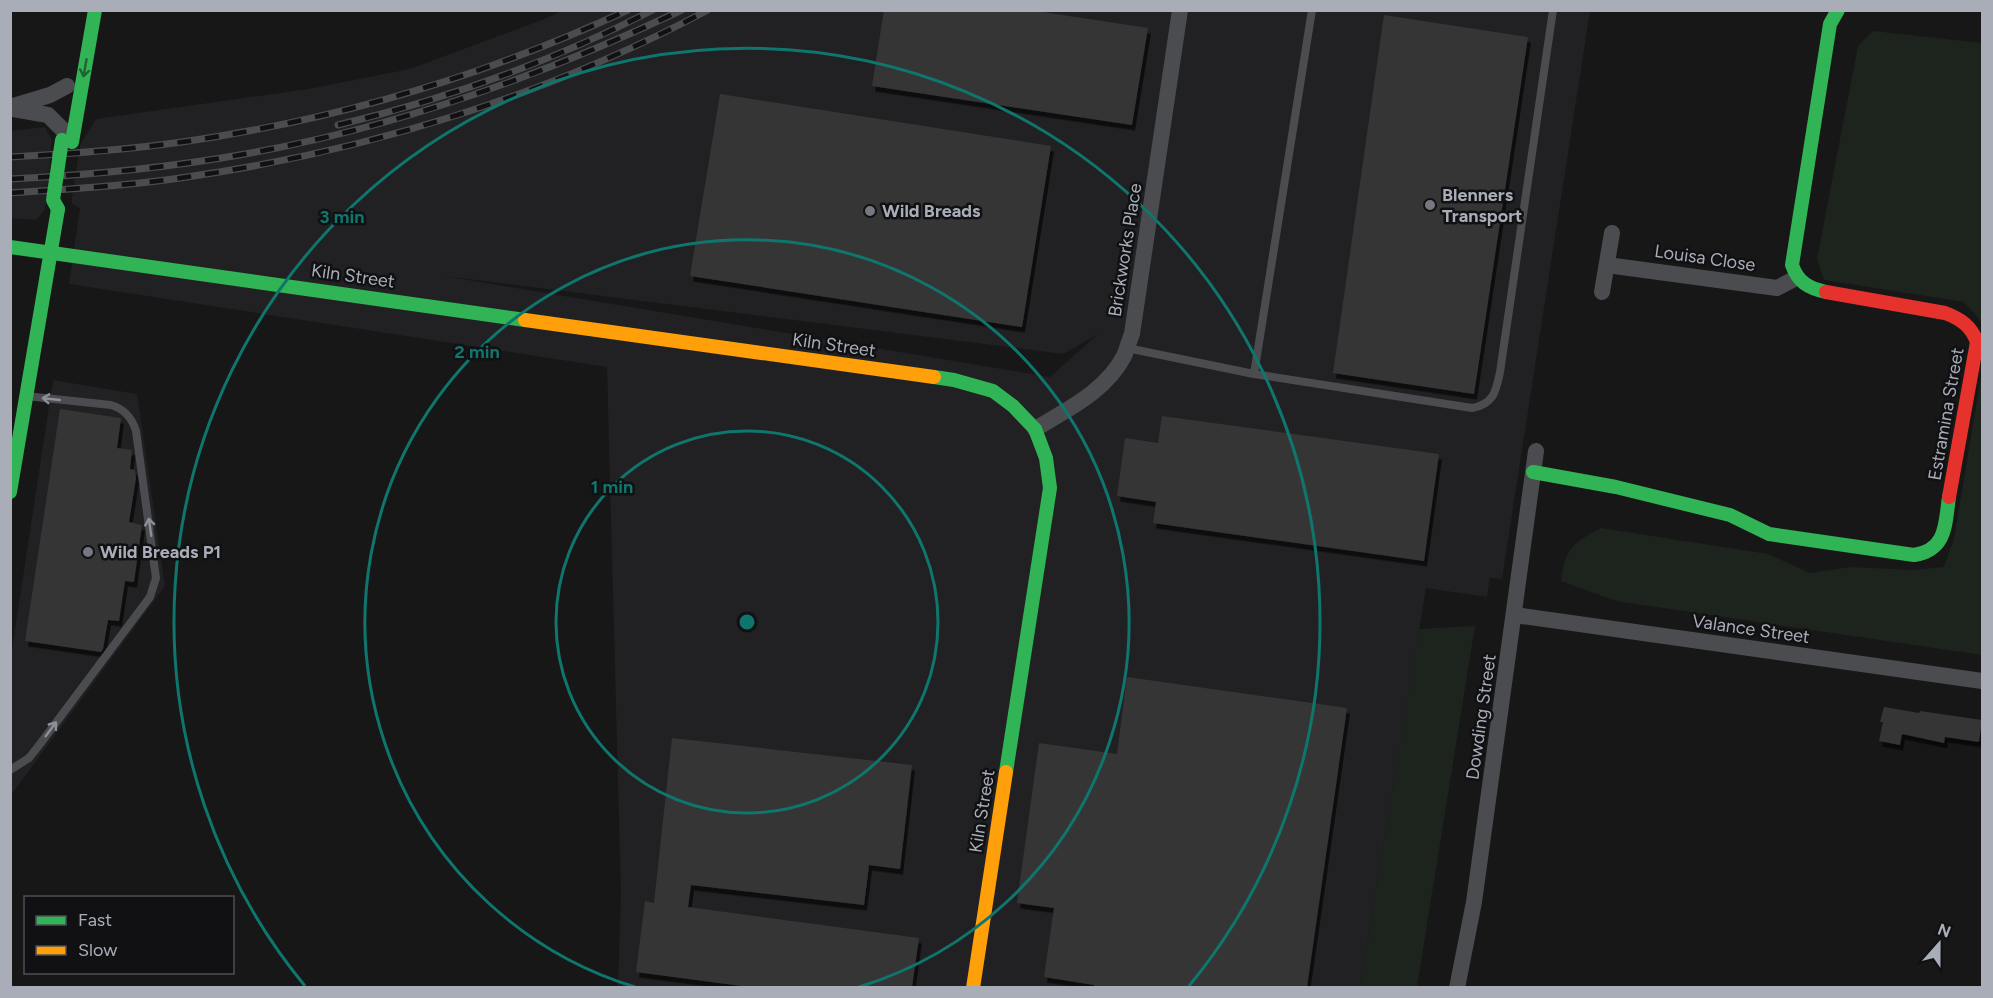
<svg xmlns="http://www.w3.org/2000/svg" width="1993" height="998" font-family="Figtree,sans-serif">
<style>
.built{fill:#212123;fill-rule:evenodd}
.green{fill:#1d241e}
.building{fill:#353536;filter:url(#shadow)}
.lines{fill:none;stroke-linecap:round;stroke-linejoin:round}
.lane{stroke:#4b4c50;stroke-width:8}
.street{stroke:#4b4c50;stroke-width:16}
.fast{stroke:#30b455;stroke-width:14}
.slow{stroke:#ff9f0a;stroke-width:14}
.jam{stroke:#e5322d;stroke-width:14}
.rail-casing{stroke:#4b4c4f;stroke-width:7}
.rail{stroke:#111113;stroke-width:4.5;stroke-dasharray:14;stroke-linecap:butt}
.fast-bridge{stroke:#30b455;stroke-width:14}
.oneway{stroke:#206234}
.oneway2{stroke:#8c9099}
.ring{fill:none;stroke:#0f766e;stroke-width:3}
.poi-dot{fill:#757880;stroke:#111113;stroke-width:2}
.labels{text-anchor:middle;stroke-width:5;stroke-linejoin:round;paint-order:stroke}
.poi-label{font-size:18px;font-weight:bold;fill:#a8adb8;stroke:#111113;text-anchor:start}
.street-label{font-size:18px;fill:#a8adb8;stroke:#111113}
.centre{fill:#0f766e;stroke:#111113;stroke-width:3}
.ring-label{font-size:18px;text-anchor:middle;font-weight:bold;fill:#0f766e;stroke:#111113;stroke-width:5;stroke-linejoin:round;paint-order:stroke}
</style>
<defs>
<filter id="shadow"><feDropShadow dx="3" dy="5.5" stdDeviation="0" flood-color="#0009"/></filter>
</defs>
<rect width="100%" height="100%" fill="#171717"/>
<path class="built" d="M 562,11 L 1590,11 L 1502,579 L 1490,578 L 1487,597 L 1426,588 L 1360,987 L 618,987 L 621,893 L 607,367 L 69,284 L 80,208 L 72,204 L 72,198 L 80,145 L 96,119 L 308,89 L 410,69 L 547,18 ZM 444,276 L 1063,354 L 1098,334 L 1050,377 Z
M 45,127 L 52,140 L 47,200 L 44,211 L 36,220 L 11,218 L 10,131 Z
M 53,380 L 137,394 L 165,586 L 11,795 L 11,656 Z"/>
<path class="green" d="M 1873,31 L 1982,43 L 1982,322 L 1964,302 L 1824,280 L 1817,259 L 1858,46 Z
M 1982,370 L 1982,655 L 1616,601 L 1561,581 C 1565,548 1573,543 1601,528 L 1768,554 L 1810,573 L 1850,567 L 1912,570 L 1944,567 L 1954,539 Z
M 1475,626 L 1417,987 L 1360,987 L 1419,629 Z"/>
<path class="building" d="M 884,10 L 1029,10 L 1148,28 L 1132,125 L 872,86 Z
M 1384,15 L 1528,37 L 1474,394 L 1333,373 Z
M 720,94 L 1051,146 L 1022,327 L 690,276 Z
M 60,409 L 121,418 L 117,448 L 132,450 L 130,469 L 135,470 L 136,478 L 129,522 L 142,525 L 134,582 L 125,581 L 119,621 L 108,620 L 103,649 L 101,652 L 25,641 Z
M 1162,416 L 1439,454 L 1424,561 L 1153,523 L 1156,502 L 1117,496 L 1125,438 L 1158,443 Z
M 1127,677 L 1347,708 L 1307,987 L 1094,987 L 1094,985 L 1044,977 L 1054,908 L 1017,903 L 1039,743 L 1117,754 Z
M 1884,707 L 1919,713 L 1920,711 L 1982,720 L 1979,742 L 1945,737 L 1944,743 L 1902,734 L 1900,745 L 1879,741 L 1883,722 L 1880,722 Z
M 672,738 L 912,765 L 900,869 L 869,865 L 864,905 L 691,885 L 688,907 L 919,938 L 912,987 L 749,987 L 636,972 L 645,901 L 654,903 Z"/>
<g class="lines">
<path class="lane" d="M 1127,348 L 1254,374 L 1472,408 C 1494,404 1496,391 1500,372 L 1553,10
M 1254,374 L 1312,10
M 10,770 L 29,758 L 40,744 L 150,597 L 156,578 L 136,431 C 132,418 125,409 111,405 L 26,396"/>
<path class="street" d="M 10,107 L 50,95 L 67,86
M 13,109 L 48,115 L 63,130
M 1607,265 L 1777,288 L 1796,278
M 1602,292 L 1612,233
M 1035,429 C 1068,409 1106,391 1124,356 C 1127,349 1129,341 1132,334 L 1180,10
M 1515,615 L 1982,681
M 1457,988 L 1474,902 L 1536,451"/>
<path class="fast" d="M 72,142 L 95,10
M 10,247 L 525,320
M 1826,292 C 1808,288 1798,282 1792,265 L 1830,24 L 1838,10
M 934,377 L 954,380 L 993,391 L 1013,406 L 1035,429 L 1046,458 L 1050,488 L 1006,772
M 1533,472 L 1616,487 L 1730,515 L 1769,534 L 1914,555 C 1947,550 1945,524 1949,497
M 10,492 L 58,209"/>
<path class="slow" d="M 525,320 L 934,377
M 973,988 L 1006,772"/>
<path class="jam" d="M 1826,292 L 1945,313 C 1961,319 1971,326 1977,342 L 1949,497"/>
<defs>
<path id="rail" d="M 338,125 C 447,99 553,61 653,10
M 10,157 C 68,154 125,150 182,142 C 336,120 487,75 628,10
M 10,179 C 89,175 167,168 245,154 C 397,127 542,76 682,10
M 10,193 C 69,189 128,186 187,177 C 367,151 546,96 708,10"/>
</defs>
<use href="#rail" class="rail-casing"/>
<use href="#rail" class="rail"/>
<path class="fast-bridge" d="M 58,209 L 53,200 L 62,140"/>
</g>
<defs><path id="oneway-shaft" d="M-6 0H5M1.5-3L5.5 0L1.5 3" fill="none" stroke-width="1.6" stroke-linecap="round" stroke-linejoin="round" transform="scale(1.5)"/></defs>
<use class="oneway" href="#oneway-shaft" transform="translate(85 68) rotate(100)"/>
<g class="oneway2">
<use href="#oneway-shaft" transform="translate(51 399) rotate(-174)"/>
<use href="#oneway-shaft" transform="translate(150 527) rotate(-98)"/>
<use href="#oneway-shaft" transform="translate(51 729) rotate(-53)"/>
</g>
<g class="ring">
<circle cx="747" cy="622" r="191"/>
<path d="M635 987A382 382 0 1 1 859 987"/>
<path d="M305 986A573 573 0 1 1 1189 986"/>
</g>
<g class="poi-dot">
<circle cx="1430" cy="205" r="6"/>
<circle cx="870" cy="211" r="6"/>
<circle cx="88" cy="552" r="6"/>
</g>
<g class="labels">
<g class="poi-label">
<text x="1442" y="201">Blenners<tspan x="1442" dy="21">Transport</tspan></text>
<text x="882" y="217">Wild Breads</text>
<text x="100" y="558">Wild Breads P1</text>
</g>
<g class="street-label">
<text transform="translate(1125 250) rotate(-81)" y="6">Brickworks Place</text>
<text transform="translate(1705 258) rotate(8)" y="6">Louisa Close</text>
<text transform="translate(353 276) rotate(8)" y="6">Kiln Street</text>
<text transform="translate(834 345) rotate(8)" y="6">Kiln Street</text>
<text transform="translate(1946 414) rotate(-80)" y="6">Estramina Street</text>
<text transform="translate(1751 629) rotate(8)" y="6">Valance Street</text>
<text transform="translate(1481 717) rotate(-82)" y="6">Dowding Street</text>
<text transform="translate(982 811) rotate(-81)" y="6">Kiln Street</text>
</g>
</g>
<circle cx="747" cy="622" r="9" class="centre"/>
<g class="ring-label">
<text x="342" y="223">3 min</text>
<text x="477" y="358">2 min</text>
<text x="612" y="493">1 min</text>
</g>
<rect width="1993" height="998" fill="none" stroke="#a8adb8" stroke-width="24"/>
<rect x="24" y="896" width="210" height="78" fill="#111113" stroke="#4d4f55" stroke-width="1.5"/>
<rect x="36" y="916" width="30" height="9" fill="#30b455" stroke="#4d4f55" stroke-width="1.5"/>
<text x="78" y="926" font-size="18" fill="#a8adb8">Fast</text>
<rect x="36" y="946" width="30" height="9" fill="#ff9f0a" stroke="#4d4f55" stroke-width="1.5"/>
<text x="78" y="956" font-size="18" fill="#a8adb8">Slow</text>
<g transform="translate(1939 944) rotate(21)" stroke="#111113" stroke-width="4.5" paint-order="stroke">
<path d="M0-4.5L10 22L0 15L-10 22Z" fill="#a8adb8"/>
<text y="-9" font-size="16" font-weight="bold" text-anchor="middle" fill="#a8adb8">N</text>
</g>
</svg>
